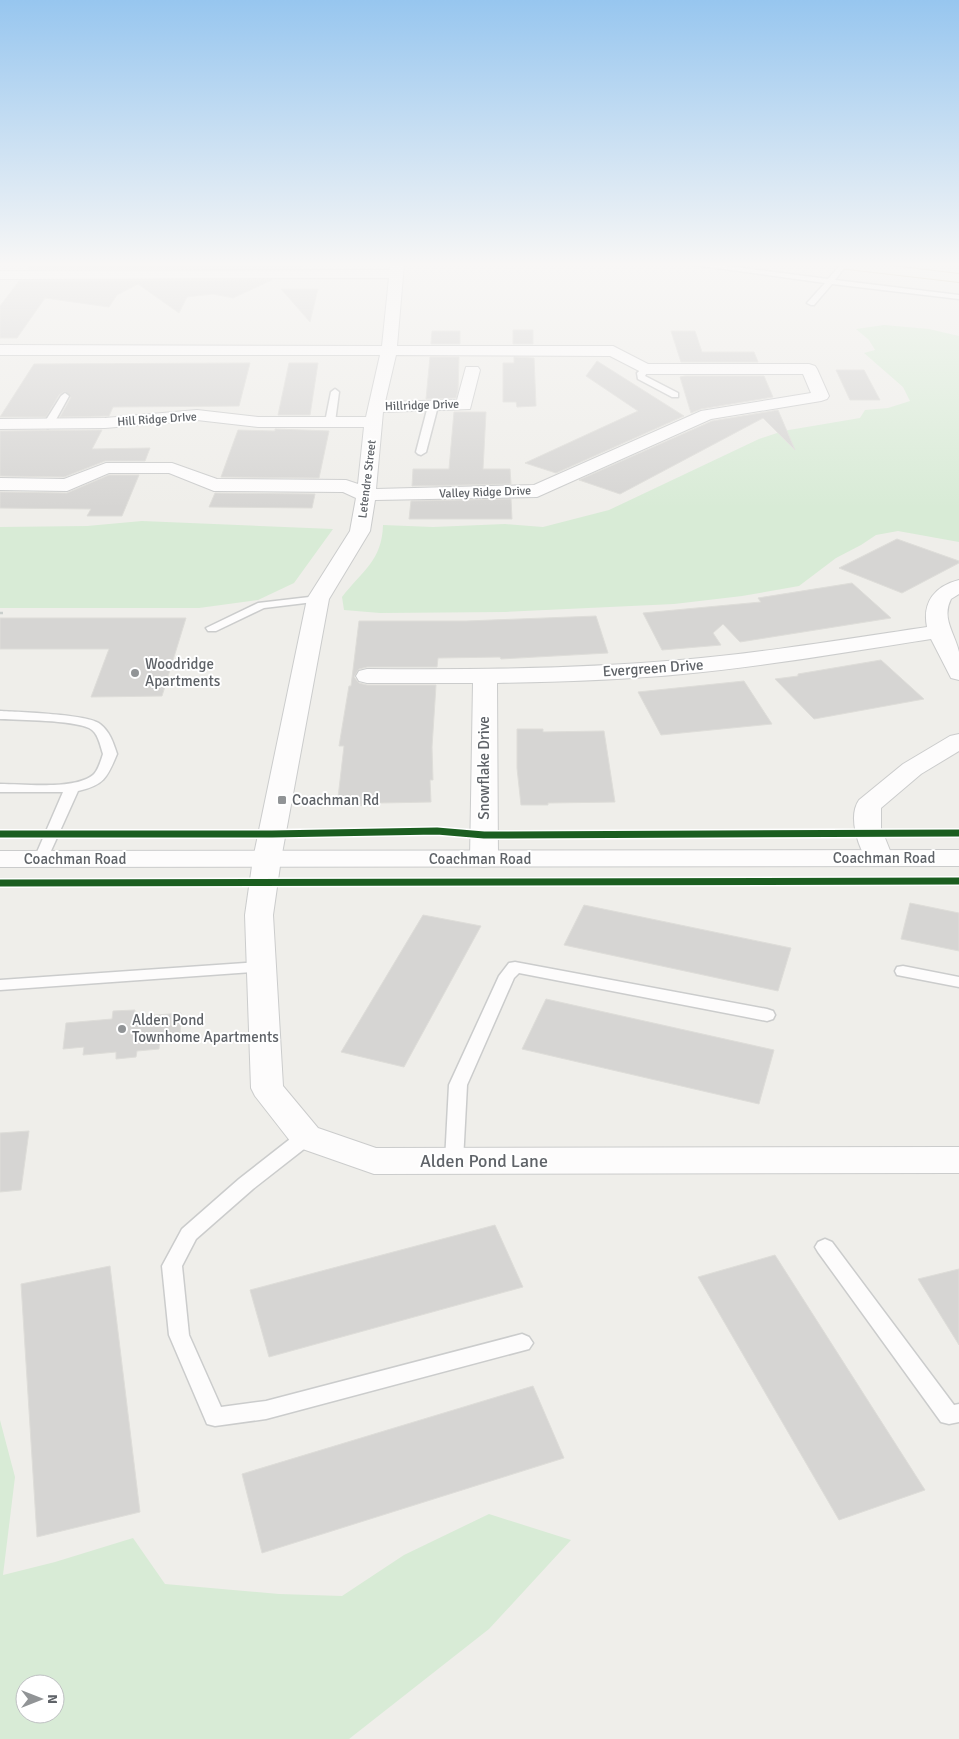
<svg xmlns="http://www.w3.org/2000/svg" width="959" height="1739" font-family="Signika,sans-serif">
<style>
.green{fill:#d8ebd6;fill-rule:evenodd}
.building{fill:#d6d5d3;stroke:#deddd9}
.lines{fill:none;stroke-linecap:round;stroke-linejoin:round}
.service-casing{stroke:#cbcccc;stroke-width:3}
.minor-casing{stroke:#cbcccc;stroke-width:2}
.tertiary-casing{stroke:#cbcccc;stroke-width:2}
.trunk-casing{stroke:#c8b996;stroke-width:2}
.path{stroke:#cacfcc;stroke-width:2.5;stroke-dasharray:4 2;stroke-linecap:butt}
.service{fill:#fdfcfc;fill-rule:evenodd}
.minor{fill:#fdfcfc;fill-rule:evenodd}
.tertiary{fill:#fdfcfc;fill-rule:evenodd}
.trunk{fill:#f2f0e6;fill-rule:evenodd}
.cycleway-casing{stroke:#fff;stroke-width:10}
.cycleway{stroke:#1b5e20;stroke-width:7}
.poi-dot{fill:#919496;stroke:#fff;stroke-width:2}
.labels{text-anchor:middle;stroke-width:4;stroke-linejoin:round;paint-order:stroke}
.far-street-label{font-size:12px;fill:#5f6368;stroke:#fff}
.poi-label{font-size:15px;fill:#5f6368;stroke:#fff;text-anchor:start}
.street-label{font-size:15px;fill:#5f6368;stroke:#fff}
.near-street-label{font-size:18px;fill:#5f6368;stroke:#fff}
</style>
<rect width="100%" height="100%" fill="#efeeea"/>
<path class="green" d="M 884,325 L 929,329 L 959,336 L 959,542 L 898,531 L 876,535 L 861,545 L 836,558 L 799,586 L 742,596 L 674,604 L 505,612 L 380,613 L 344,610 L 342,597 C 362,571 382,561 383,525 L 433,527 L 505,524 L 543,527 L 609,510 L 759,439 L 783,431 L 860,418 L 865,410 L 888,408 L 910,401 L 903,387 L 864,353 L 875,350 L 869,340 L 856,329 Z
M 142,521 L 333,529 L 294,583 L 258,600 L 199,608 L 0,608 L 0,527 L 87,526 Z
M 0,1420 L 15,1477 L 3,1575 L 55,1562 L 133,1538 L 165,1584 L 279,1594 L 342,1596 L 404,1555 L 489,1514 L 571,1540 L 489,1629 L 349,1739 L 0,1739 ZM 25,1684 L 55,1684 L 55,1714 L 25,1714 Z"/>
<path class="building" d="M 32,264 L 307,264 L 298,268 L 29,269 Z
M 272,280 L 233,298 L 213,294 L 187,297 L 179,313 L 138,284 L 117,295 L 109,307 L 45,298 L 17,338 L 0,338 L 0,306 L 19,281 Z
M 281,289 L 318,289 L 310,322 Z
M 513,330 L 533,330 L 533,344 L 513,344 Z
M 432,331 L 460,331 L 460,344 L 431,344 Z
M 671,331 L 695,331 L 702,352 L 754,352 L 758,362 L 681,362 Z
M 430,357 L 459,357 L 458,390 L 456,398 L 426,399 Z
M 514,357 L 534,358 L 536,406 L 517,407 L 516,402 L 503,402 L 503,363 L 514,363 Z
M 597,361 L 684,416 L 556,473 L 525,463 L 638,411 L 586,376 Z
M 250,363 L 239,406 L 113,407 L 109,416 L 60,417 L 71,397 L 65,391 L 59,395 L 46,417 L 0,417 L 34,364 Z
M 289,363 L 318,363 L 310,415 L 278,415 Z
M 836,370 L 864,370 L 880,400 L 850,400 Z
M 685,376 L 764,376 L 773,397 L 701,409 L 691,413 L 680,377 Z
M 778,410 L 795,450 L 763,418 L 620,494 L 579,480 L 712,421 Z
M 454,412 L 486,412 L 483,469 L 510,469 L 511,484 L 412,486 L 413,469 L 449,469 Z
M 275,429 L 329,431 L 319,478 L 221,477 L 238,430 L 275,431 Z
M 102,430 L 92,449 L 150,448 L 145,461 L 105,461 L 64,477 L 0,476 L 0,431 Z
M 109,475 L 139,475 L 122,516 L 87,516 L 91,509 L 0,508 L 0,492 L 67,493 Z
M 215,493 L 315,494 L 312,508 L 209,507 Z
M 511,499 L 512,519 L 409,519 L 411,501 Z
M 897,539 L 959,561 L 959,563 L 902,593 L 839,568 Z
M 852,583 L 891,618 L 740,642 L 723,624 L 713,633 L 721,645 L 662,650 L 643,613 L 761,602 L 758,598 Z
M 596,616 L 608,653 L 501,659 L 500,657 L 438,658 L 437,667 L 367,667 L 359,669 L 354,677 L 359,683 L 367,685 L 436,685 L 432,747 L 433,780 L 430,780 L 431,802 L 379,803 L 379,805 L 337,806 L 344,746 L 339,746 L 349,686 L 351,686 L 359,621 L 466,621 Z
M 0,618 L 186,618 L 162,696 L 91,697 L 109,649 L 0,649 Z
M 881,660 L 924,699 L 814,719 L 775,679 L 798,676 L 798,674 Z
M 744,681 L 772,724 L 661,735 L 638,692 Z
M 517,729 L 543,729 L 543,732 L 604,731 L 615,802 L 548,803 L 548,805 L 521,805 L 517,768 Z
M 910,903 L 959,913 L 959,951 L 901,939 Z
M 584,905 L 791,948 L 778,991 L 564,945 Z
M 423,915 L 481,926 L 404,1067 L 341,1052 Z
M 546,999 L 774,1050 L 759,1104 L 522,1049 Z
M 135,1010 L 134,1017 L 181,1013 L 180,1036 L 160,1037 L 159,1049 L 137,1051 L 136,1057 L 116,1059 L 116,1052 L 83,1055 L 84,1047 L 63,1049 L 66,1023 L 112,1019 L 113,1011 Z
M 29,1131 L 21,1190 L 0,1192 L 0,1133 Z
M 495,1225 L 523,1287 L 269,1357 L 250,1290 Z
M 775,1255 L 925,1490 L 839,1520 L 698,1277 Z
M 110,1266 L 140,1512 L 37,1537 L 21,1284 Z
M 959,1269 L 959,1345 L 918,1279 Z
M 533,1386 L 564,1458 L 262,1553 L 242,1474 Z"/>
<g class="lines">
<defs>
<path id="service" d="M 687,264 L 711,264 L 828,279 L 841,264 L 847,264 L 835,280 L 959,295 L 959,299 L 832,284 L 814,305 L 811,305 L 807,303 L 825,283 Z
M 645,366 L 649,369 L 645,376 L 678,393 L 678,397 L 672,397 L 638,379 L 637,373 Z
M 335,389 L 339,392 L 335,422 L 330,425 L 325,422 L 331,392 Z
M 65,393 L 69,396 L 53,425 L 48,428 L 45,427 L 43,425 L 61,396 Z
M 433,403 L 438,406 L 426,452 L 421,455 L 418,454 L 416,452 L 428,406 Z
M 318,596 L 322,597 L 324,599 L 322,601 L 264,608 L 216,631 L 208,631 L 206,628 L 258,603 Z
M 0,711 C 18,712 89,714 100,724 C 110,732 113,742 117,754 C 107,778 104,785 78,791 L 46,862 L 36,862 L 34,859 L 63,792 L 0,792 L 0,784 C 24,784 75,790 93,775 C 98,771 101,760 103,754 C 100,745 98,732 89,728 C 70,720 22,720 0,719 Z
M 261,962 L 267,963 L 269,967 L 267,971 L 0,990 L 0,980 Z
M 515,962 L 767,1009 L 773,1011 L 775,1015 L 773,1019 L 767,1021 L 519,973 L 514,978 L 467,1085 L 463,1161 L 461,1166 L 454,1168 L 447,1166 L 445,1161 L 449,1085 L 499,976 L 509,963 Z
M 903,966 L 959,977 L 959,987 L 897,975 L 895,971 L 897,967 Z
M 306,1130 L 313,1132 L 315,1137 L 313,1142 L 253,1189 L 196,1239 L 182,1266 L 189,1335 L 221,1407 L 266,1401 L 522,1334 L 529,1337 L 533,1343 L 529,1349 L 266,1419 L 215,1426 L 207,1424 L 169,1335 L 162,1266 L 182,1229 L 239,1179 L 299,1132 Z
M 825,1239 L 832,1242 L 954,1405 L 959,1404 L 959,1422 L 949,1424 L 941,1422 L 818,1252 L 815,1247 L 818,1242 Z"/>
<path id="minor" d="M 390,264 L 404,264 L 397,346 L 613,346 L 648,364 L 809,364 L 815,366 L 817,369 L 829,396 L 827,399 L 821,401 L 711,419 L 537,497 L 375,500 L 370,531 L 329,599 L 281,859 L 273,915 L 283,1086 L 318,1128 L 376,1148 L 959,1147 L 959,1173 L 374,1174 L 294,1146 L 255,1096 L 251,1088 L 245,915 L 253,859 L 307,599 L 350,531 L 356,498 L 343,492 L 214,491 L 169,473 L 109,473 L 67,491 L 0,490 L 0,478 L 64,479 L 106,463 L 172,463 L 217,479 L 346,480 L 358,484 L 364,427 L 258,427 L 197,420 L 105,428 L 0,429 L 0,419 L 105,418 L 197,410 L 258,417 L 366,417 L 380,355 L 0,355 L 0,345 L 382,346 L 389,278 L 0,279 L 0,271 L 390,270 ZM 396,355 L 610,356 L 645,374 L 803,374 L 811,393 L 701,411 L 534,485 L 376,489 L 383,412 L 470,409 L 480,370 L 478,367 L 466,367 L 457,400 L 385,402 Z
M 959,580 L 959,594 L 951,599 C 941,619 955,633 959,652 C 959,660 959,671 959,680 L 951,678 L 931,639 C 848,652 766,666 683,674 C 621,680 559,682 497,683 L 498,859 L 494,865 L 484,867 L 474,865 L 470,859 L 473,683 L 367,683 L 359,681 L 356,676 L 359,671 L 367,669 C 472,670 576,669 680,660 C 763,653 845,639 927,627 C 922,602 935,586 959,580 Z
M 959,734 L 959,751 L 921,774 L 881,808 L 881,828 L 893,858 L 889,864 L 879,866 L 869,864 C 859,849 847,817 859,800 L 903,764 L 950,736 Z"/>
<path id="tertiary" d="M 959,850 L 959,866 L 0,867 L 0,851 Z"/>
<path id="trunk" d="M 833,264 L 876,264 L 959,274 L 959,282 L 839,268 Z"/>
</defs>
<use href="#service" class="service-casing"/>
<use href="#minor" class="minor-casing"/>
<use href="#tertiary" class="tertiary-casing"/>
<use href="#trunk" class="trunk-casing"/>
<path class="path" d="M 0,613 L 3,613"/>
<use href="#service" class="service"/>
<use href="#minor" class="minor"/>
<use href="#tertiary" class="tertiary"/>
<use href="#trunk" class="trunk"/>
<defs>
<path id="cycleway" d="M 0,834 L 272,834 L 437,831 L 484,835 L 959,833
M 0,883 L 959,881"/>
</defs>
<use href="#cycleway" class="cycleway-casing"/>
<use href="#cycleway" class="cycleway"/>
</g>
<linearGradient id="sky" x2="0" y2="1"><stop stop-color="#97c6ef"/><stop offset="0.52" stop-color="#f8f7f6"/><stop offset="1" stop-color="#f8f7f6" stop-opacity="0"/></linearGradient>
<rect width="959" height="508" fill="url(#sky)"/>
<g class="poi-dot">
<circle cx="135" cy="673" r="5"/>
<rect x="277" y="795" width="10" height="10" rx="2.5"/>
<circle cx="122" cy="1029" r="5"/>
</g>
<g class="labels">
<g class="far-street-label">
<text transform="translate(422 405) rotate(-2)" y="4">Hillridge Drive</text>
<text transform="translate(157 419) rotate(-4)" y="4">Hill Ridge DrIve</text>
<text transform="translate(367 479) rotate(-83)" y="4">Letendre Street</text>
<text transform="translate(485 492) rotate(-2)" y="4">Valley Ridge Drive</text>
</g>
<g class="poi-label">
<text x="145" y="669">Woodridge<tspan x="145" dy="17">Apartments</tspan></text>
<text x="292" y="805">Coachman Rd</text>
<text x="132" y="1025">Alden Pond<tspan x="132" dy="17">Townhome Apartments</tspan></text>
</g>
<g class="street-label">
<text transform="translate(653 668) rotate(-4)" y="5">Evergreen Drive</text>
<text transform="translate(484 768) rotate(-90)" y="5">Snowflake Drive</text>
<text x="884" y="863">Coachman Road</text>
<text x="75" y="864">Coachman Road</text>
<text x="480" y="864">Coachman Road</text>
</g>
<g class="near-street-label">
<text x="484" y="1167">Alden Pond Lane</text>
</g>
</g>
<g transform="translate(40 1699) rotate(90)"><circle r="24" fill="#ffffff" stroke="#bfc1c3"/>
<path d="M0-4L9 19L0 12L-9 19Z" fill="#919496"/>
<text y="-8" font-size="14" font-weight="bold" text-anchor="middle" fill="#5f6368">N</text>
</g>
</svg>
